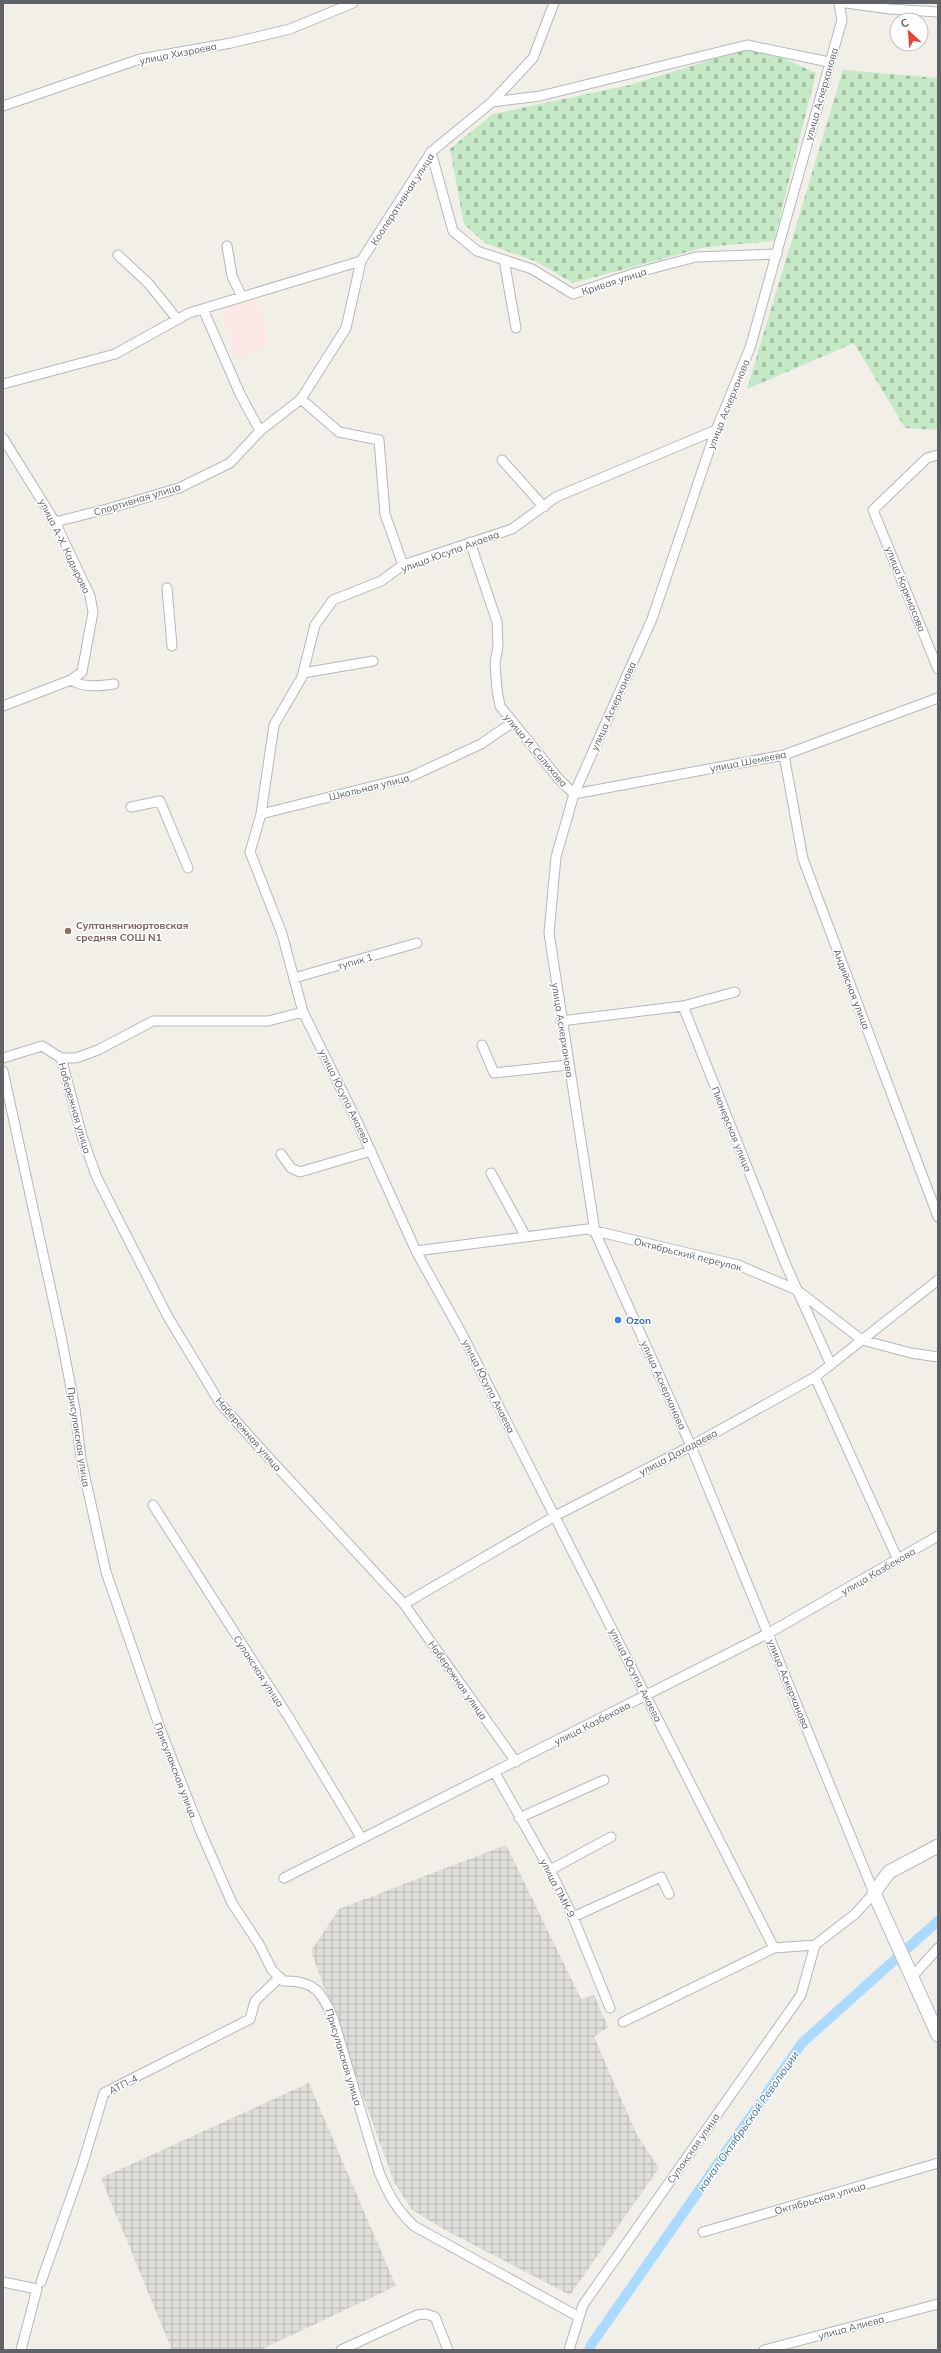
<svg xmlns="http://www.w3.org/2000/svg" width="941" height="2353" font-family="Mulish,sans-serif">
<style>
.industrial{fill:url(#industrial-grid)}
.medical{fill:#fce8e6}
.cemetery{fill:url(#cemetery-stones)}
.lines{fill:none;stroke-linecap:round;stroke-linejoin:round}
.canal{stroke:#aadaff;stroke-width:10}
.street-casing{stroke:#b5b8bc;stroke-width:11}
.secondary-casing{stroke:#b6babf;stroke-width:15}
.street{stroke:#fff;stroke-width:9}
.secondary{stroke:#fff;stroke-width:13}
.education-dot{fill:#8d6e63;stroke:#fff;stroke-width:1.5}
.shop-dot{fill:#3f7fe0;stroke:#fff;stroke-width:1.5}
.labels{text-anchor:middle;stroke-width:3;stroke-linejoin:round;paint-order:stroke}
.street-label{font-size:10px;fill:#5f6368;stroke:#fff}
.education-label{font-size:10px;font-weight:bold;fill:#785e54;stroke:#fff;text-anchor:start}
.shop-label{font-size:10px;font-weight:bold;fill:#366cbe;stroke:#fff;text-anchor:start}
.water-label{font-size:11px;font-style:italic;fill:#4174aa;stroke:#fff}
</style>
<defs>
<pattern id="industrial-grid" width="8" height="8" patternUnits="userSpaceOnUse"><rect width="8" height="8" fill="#e0deda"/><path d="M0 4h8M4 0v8" fill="none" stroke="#b9b8b5"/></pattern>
<pattern id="cemetery-stones" width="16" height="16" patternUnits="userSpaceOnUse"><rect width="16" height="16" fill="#c5e8c5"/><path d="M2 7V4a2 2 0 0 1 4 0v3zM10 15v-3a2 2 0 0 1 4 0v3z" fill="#a3c0a4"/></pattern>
</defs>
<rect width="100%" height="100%" fill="#f1efe8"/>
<path class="industrial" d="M 506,1845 L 581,1999 L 594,1995 L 608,2027 L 594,2037 L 637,2135 L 659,2168 L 570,2295 L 449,2232 L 412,2210 L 394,2182 L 311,1951 L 339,1909 Z
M 309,2083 L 396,2286 L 260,2350 L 172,2350 L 101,2178 Z"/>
<path class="medical" d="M 257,300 L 270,344 L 234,358 L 221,309 Z"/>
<path class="cemetery" d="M 756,46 L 816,73 L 774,241 L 706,247 L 573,283 L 537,262 L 485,243 L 464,224 L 450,149 L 493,114 L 630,85 Z
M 843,70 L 938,78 L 938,430 L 905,428 L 854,343 L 747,389 Z"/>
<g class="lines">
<path class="canal" d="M 589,2350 L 591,2345 L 802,2043 L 938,1921"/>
<defs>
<path id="street" d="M 846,3 L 890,9 L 938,12
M 492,102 L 533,58 L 554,3
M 3,106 L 140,59 L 231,43 L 290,29 L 353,3
M 431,152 L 453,231 L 477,251 L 532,269 L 573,294 L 635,273 L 696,257 L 777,254
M 227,246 L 232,276 L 242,297
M 118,255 L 149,284 L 177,319
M 504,260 L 516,328
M 203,309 L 240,394 L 260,431
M 3,384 L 115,354 L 189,313 L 361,261 L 431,152 L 492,102 L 540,96 L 747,45 L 829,62
M 301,399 L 339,432 L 379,440 L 385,514 L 403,565
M 716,430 L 556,497 L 512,529 L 403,565 L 381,581 L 333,600 L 315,625 L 302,677 L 274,725 L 261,814 L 250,852 L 282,934 L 303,1012 L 356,1119 L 416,1251 L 462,1334 L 774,1948
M 3,438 L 55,522 L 90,596 L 93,612 L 82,672 L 71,680 L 3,706
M 938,455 L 927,458 L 873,510 L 938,669
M 502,460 L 544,507
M 55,522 L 107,509 L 179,488 L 230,463 L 260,431 L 301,399 L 346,328 L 361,261
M 470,542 L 497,622 L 498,645 L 495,664 L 497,690 L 500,706 L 558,778 L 574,794 L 784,755 L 938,698
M 167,588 L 172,646
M 303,673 L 373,661
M 71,680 C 83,688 100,686 114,684
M 784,755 L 803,859 L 938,1217
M 131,807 L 160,801 L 188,868
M 261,814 L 410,777 L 481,744 L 513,722
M 294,978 L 417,943
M 683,1006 L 735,992
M 561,1021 L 683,1006 L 786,1265 L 831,1365
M 482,1045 L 494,1073 L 568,1065
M 3,1058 L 42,1046 L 61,1058 L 76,1058 L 98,1050 L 153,1021 L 268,1021 L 303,1012
M 61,1058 L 82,1136 L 97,1178 L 168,1317 L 220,1403 L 260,1448 L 404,1604 L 516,1762
M 3,1071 L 61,1336 L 75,1409 L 81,1459 L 106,1572 L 161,1731 L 200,1830 L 232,1903 L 259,1944 L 272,1970 L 283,1981 C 315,1980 321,1992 333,2018 L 379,2172 C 388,2194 397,2210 414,2226 L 579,2317
M 281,1154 L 291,1168 L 300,1172 L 371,1151
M 491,1173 L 526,1237
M 416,1251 L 587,1229 L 738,1265 L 797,1290 L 862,1340 L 911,1353 L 938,1357
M 815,1377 L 898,1560
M 153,1505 L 288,1716 L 362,1839
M 404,1604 L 555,1516 L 691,1446 L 815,1377 L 938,1280
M 495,1773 L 550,1870 L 573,1917 L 610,2008
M 519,1818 L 604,1780
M 550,1870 L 611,1837
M 284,1878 L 769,1633 L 938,1536
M 573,1917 L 661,1877 L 669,1894
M 911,1978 L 938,1948
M 623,2022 L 774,1948 L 815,1945 L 855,1914 L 874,1893 L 691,1446 L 595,1232 L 549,933 L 556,857 L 574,794 L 652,619 L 716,430 L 750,348 L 842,20 L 839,3
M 703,2232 L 938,2163
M 3,2282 L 37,2289 L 21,2350
M 41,2282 L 82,2166 L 104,2093 L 250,2019 L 255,2001 L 280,1977
M 341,2350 L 417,2315 L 426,2314 L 435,2317 L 448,2350
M 569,2350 L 583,2305 L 801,1995 L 815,1945
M 764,2350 L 938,2304"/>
<path id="secondary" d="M 938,1846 L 889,1872 L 874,1893 L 938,2035"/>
</defs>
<use href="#street" class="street-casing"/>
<use href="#secondary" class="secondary-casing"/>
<use href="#street" class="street"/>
<use href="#secondary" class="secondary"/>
</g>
<circle class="education-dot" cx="68" cy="931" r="4"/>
<circle class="shop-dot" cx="618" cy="1320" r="4"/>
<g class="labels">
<g class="street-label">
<text transform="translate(178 53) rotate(-11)" y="4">улица Хизроева</text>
<text transform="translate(821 94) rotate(-74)" y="4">улица Аскерханова</text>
<text transform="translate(402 199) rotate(-57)" y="4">Кооперативная улица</text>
<text transform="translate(614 281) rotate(-18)" y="4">Кривая улица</text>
<text transform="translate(728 404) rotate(-68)" y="4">улица Аскерханова</text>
<text transform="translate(137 499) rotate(-17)" y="4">Спортивная улица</text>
<text transform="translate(65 546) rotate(64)" y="4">улица А-Х. Кадырова</text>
<text transform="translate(450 551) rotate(-20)" y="4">улица Юсупа Акаева</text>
<text transform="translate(906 589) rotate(68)" y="4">улица Коркмасова</text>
<text transform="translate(613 706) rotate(-66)" y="4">улица Аскерханова</text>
<text transform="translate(536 750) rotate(50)" y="4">улица И. Салихова</text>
<text transform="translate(748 761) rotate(-11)" y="4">улица Шемеева</text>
<text transform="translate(369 787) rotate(-14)" y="4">Школьная улица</text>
<text transform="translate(355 961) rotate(-16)" y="4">тупик 1</text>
<text transform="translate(852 989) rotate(69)" y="4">Андийская улица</text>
<text transform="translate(563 1030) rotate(81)" y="4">улица Аскерханова</text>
<text transform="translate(345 1096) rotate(64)" y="4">улица Юсупа Акаева</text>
<text transform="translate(75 1108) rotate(74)" y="4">Набережная улица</text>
<text transform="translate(732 1129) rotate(68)" y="4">Пионерская улица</text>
<text transform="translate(688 1254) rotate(14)" y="4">Октябрьский переулок</text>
<text transform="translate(664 1385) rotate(66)" y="4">улица Аскерханова</text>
<text transform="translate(489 1386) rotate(63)" y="4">улица Юсупа Акаева</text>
<text transform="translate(249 1434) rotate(49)" y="4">Набережная улица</text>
<text transform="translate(79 1437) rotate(81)" y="4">Присулакская улица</text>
<text transform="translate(678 1452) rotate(-28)" y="4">улица Дахадаева</text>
<text transform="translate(878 1571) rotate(-30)" y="4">улица Казбекова</text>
<text transform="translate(259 1671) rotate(57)" y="4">Сулакская улица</text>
<text transform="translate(636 1675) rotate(63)" y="4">улица Юсупа Акаева</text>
<text transform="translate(458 1680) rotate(55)" y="4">Набережная улица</text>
<text transform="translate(789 1684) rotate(68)" y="4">улица Аскерханова</text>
<text transform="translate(592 1723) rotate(-27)" y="4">улица Казбекова</text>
<text transform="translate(176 1770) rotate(69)" y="4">Присулакская улица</text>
<text transform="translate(558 1888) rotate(63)" y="4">улица ПМК-9</text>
<text transform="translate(344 2057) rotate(73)" y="4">Присулакская улица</text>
<text transform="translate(123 2084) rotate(-27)" y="4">АТП-4</text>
<text transform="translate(693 2148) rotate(-55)" y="4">Сулакская улица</text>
<text transform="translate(820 2198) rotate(-16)" y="4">Октябрьская улица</text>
<text transform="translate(851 2327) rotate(-15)" y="4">улица Алиева</text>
</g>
<g class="education-label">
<text x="76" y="929">Султанянгиюртовская<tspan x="76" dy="12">средняя СОШ N1</tspan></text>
</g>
<g class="shop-label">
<text x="626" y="1324">Ozon</text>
</g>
<g class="water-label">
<text transform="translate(748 2121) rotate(-55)" y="4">канал Октябрьской Революции</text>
</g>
</g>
<rect width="941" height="2353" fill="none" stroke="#5f6368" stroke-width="8"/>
<g transform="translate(909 32) rotate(334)"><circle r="19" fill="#ffffff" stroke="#bfc1c3"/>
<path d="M0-3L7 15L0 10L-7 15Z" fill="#ea4335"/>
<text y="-6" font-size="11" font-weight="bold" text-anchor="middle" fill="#5f6368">С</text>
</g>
</svg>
